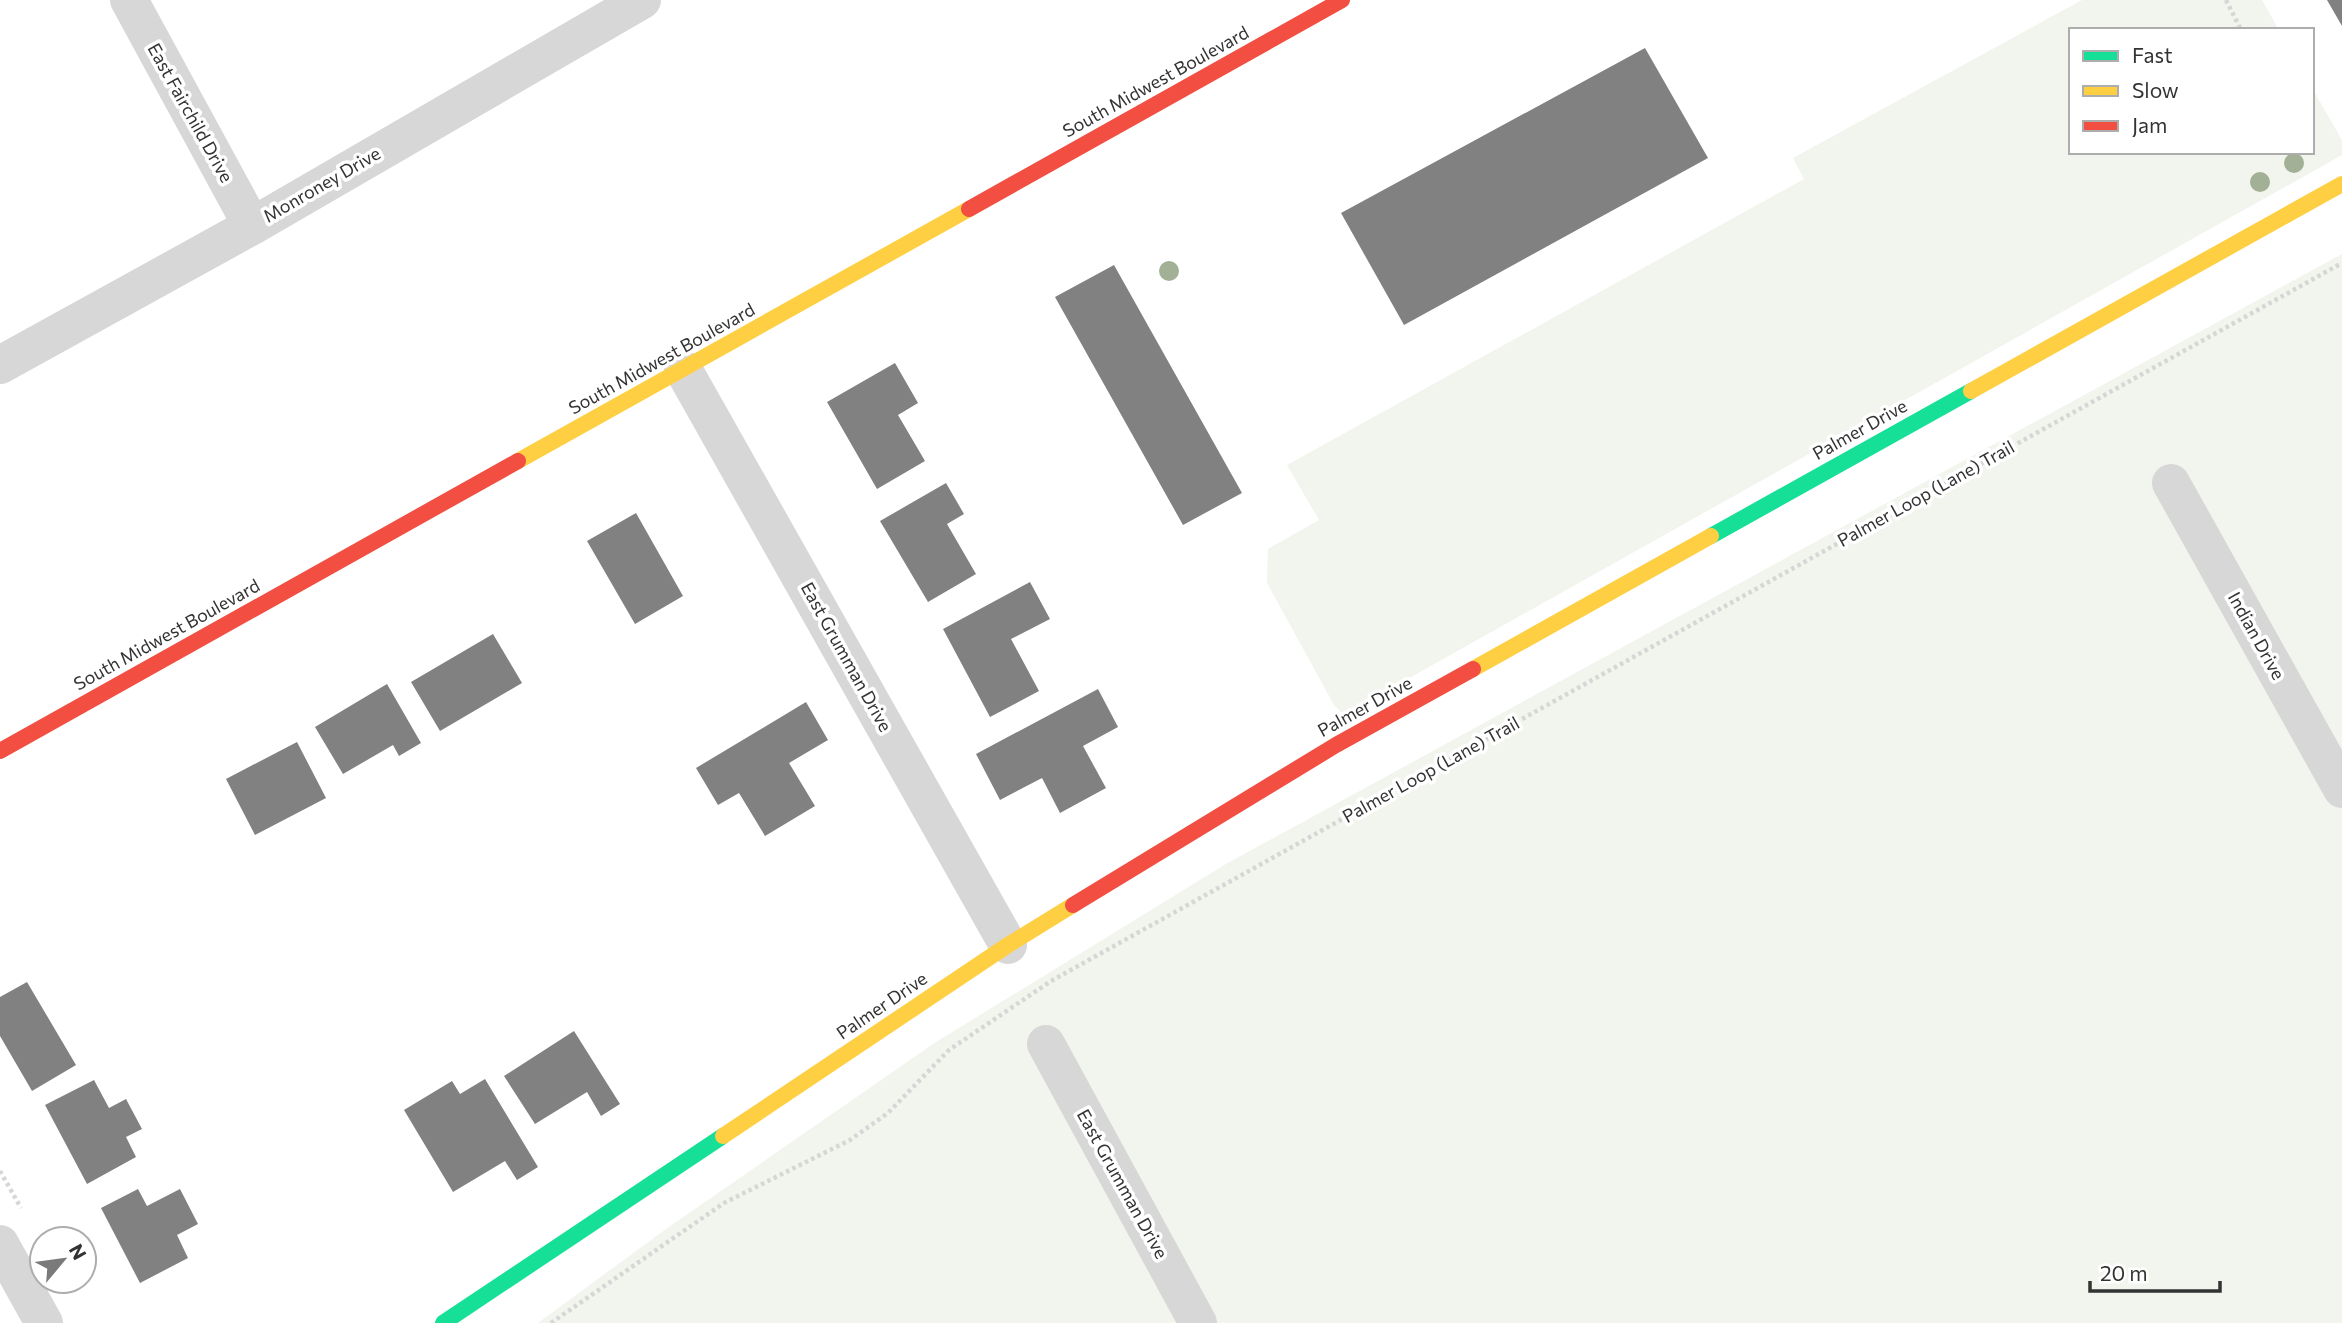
<svg xmlns="http://www.w3.org/2000/svg" width="2342" height="1323" font-family="Commissioner,sans-serif">
<style>
.green{fill:#f1f5ed}
.building{fill:#818181}
.lines{fill:none;stroke-linecap:round;stroke-linejoin:round}
.path{stroke:#d6d6d6;stroke-width:4.5;stroke-dasharray:3.5 3.5;stroke-linecap:butt}
.street{stroke:#d7d7d7;stroke-width:38}
.fast{stroke:#16e098;stroke-width:16}
.slow{stroke:#ffcf43;stroke-width:16}
.jam{stroke:#f24e42;stroke-width:16}
.tree{fill:#a2b095}
.labels{text-anchor:middle;stroke-width:7;stroke-linejoin:round;paint-order:stroke}
.street-label{font-size:18px;fill:#333;stroke:#fff}
</style>
<rect width="100%" height="100%" fill="#fff"/>
<path class="green" d="M 2082,0 L 2262,0 L 2279,30 L 2071,30 L 2071,152 L 2312,152 L 2312,88 L 2342,140 L 2342,155 L 1354,709 L 1341,712 L 1334,705 L 1267,583 L 1268,549 L 1319,520 L 1287,465 L 1804,179 L 1793,158 Z
M 2342,254 L 2342,1323 L 538,1323 L 666,1229 L 936,1042 L 1226,864 Z"/>
<path class="building" d="M 2327,0 L 2342,0 L 2342,26 Z
M 1645,48 L 1708,158 L 1404,325 L 1341,213 Z
M 1114,265 L 1242,493 L 1183,525 L 1055,297 Z
M 895,363 L 918,403 L 898,415 L 925,461 L 877,489 L 827,402 Z
M 946,483 L 964,514 L 947,524 L 976,574 L 928,602 L 880,521 Z
M 636,513 L 683,596 L 635,624 L 587,541 Z
M 1030,582 L 1050,619 L 1011,639 L 1039,691 L 990,717 L 943,629 Z
M 493,634 L 522,683 L 440,731 L 411,682 Z
M 387,684 L 421,743 L 399,756 L 393,745 L 343,774 L 315,727 Z
M 1098,689 L 1118,727 L 1083,746 L 1106,788 L 1060,813 L 1042,778 L 1000,800 L 976,754 Z
M 806,702 L 828,740 L 789,763 L 815,806 L 765,836 L 739,793 L 718,805 L 696,768 Z
M 297,742 L 326,798 L 255,835 L 226,779 Z
M 27,982 L 76,1065 L 32,1091 L 0,1036 L 0,997 Z
M 574,1031 L 620,1104 L 601,1116 L 587,1092 L 535,1124 L 504,1076 Z
M 485,1079 L 538,1167 L 517,1180 L 505,1161 L 453,1192 L 404,1110 L 452,1081 L 460,1094 Z
M 94,1080 L 109,1108 L 126,1099 L 142,1129 L 126,1137 L 136,1157 L 87,1184 L 45,1105 Z
M 138,1189 L 147,1206 L 180,1189 L 198,1224 L 177,1235 L 188,1258 L 140,1283 L 101,1208 Z"/>
<g class="lines">
<path class="path" d="M 2226,0 L 2241,30
M 0,1171 L 21,1208
M 551,1323 L 724,1203 L 850,1140 L 888,1113 L 949,1050 L 1051,981 L 2342,263"/>
<path class="street" d="M 129,0 L 252,226
M 0,365 L 252,226 L 642,0
M 683,369 L 1008,945
M 2171,483 L 2342,789
M 1046,1044 L 1198,1323
M 0,1244 L 44,1323"/>
<path class="fast" d="M 1711,536 L 1971,391
M 443,1323 L 723,1136"/>
<path class="slow" d="M 1971,391 L 2342,184
M 518,461 L 969,209
M 1473,669 L 1711,536
M 723,1136 L 1008,945 L 1073,905"/>
<path class="jam" d="M 969,209 L 1342,0
M 0,751 L 518,461
M 1073,905 L 1336,745 L 1473,669"/>
</g>
<g class="tree">
<circle cx="2294" cy="163" r="10"/>
<circle cx="2260" cy="182" r="10"/>
<circle cx="1169" cy="271" r="10"/>
</g>
<g class="labels">
<g class="street-label">
<text transform="translate(1156 82) rotate(-29)" y="6">South Midwest Boulevard</text>
<text transform="translate(190 113) rotate(61)" y="6">East Fairchild Drive</text>
<text transform="translate(322 185) rotate(-30)" y="6">Monroney Drive</text>
<text transform="translate(662 359) rotate(-29)" y="6">South Midwest Boulevard</text>
<text transform="translate(1860 430) rotate(-29)" y="6">Palmer Drive</text>
<text transform="translate(1926 494) rotate(-29)" y="6">Palmer Loop (Lane) Trail</text>
<text transform="translate(167 635) rotate(-29)" y="6">South Midwest Boulevard</text>
<text transform="translate(2256 636) rotate(61)" y="6">Indian Drive</text>
<text transform="translate(846 657) rotate(61)" y="6">East Grumman Drive</text>
<text transform="translate(1365 707) rotate(-29)" y="6">Palmer Drive</text>
<text transform="translate(1431 770) rotate(-29)" y="6">Palmer Loop (Lane) Trail</text>
<text transform="translate(882 1006) rotate(-34)" y="6">Palmer Drive</text>
<text transform="translate(1122 1184) rotate(61)" y="6">East Grumman Drive</text>
</g>
</g>
<rect x="2069" y="28" width="245" height="126" fill="#ffffff" stroke="#adadad" stroke-width="2"/>
<rect x="2083" y="51" width="35" height="10" fill="#16e098" stroke="#adadad" stroke-width="2"/>
<text x="2132" y="63" font-size="21" fill="#333333">Fast</text>
<rect x="2083" y="86" width="35" height="10" fill="#ffcf43" stroke="#adadad" stroke-width="2"/>
<text x="2132" y="98" font-size="21" fill="#333333">Slow</text>
<rect x="2083" y="121" width="35" height="10" fill="#f24e42" stroke="#adadad" stroke-width="2"/>
<text x="2132" y="133" font-size="21" fill="#333333">Jam</text>
<g transform="translate(63 1260) rotate(61)"><circle r="33" fill="#ffffff" stroke="#adadad" stroke-width="2"/>
<path d="M0-5L12 26L0 18L-12 26Z" fill="#7a7a7a"/>
<text y="-10" font-size="19" font-weight="bold" text-anchor="middle" fill="#333333">N</text>
</g>
<path d="M2090 1281v10h130v-10" fill="none" stroke="#333333" stroke-width="3.5"/>
<text x="2100" y="1281" font-size="21" fill="#333333" stroke="#ffffff" stroke-width="5" paint-order="stroke">20 m</text>
</svg>
